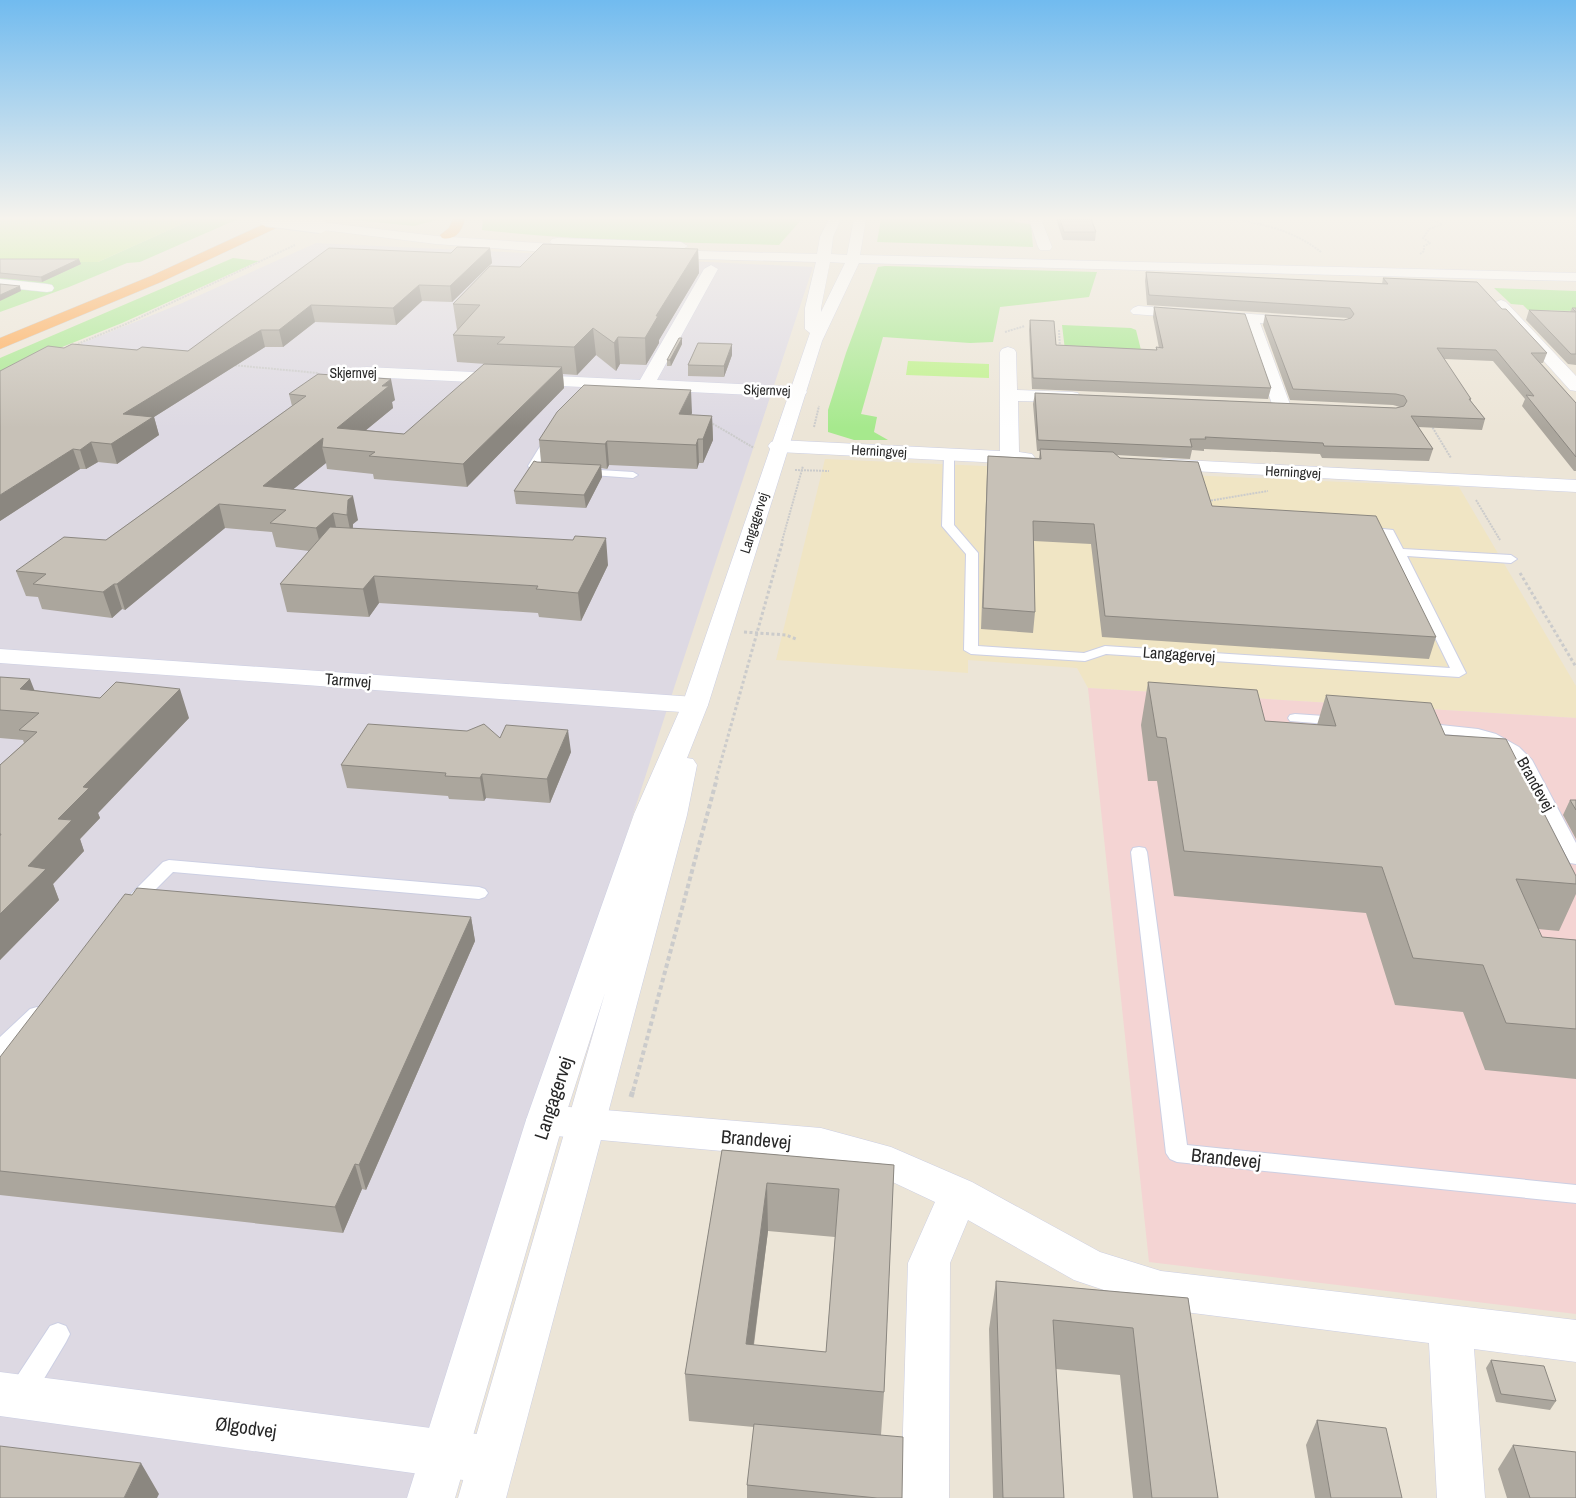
<svg xmlns="http://www.w3.org/2000/svg" width="1576" height="1498" font-family="'Archivo Narrow',sans-serif">
<style>
.industrial{fill:#ddd9e3}
.education{fill:#f0e5c4}
.medical{fill:#f4d4d3}
.green{fill:#a6e98d}
.pitch{fill:#bdf288}
.lines{fill:none;stroke-linecap:round;stroke-linejoin:round}
.lane-casing{stroke:#cccfe3;stroke-width:2}
.street-casing{stroke:#cccfe3;stroke-width:1}
.secondary-casing{stroke:#cccfe3;stroke-width:1}
.highway-casing{stroke:#cbcbcb;stroke-width:1}
.path-far3{stroke:#cbcbcb;stroke-width:2;stroke-dasharray:2 1;stroke-linecap:butt}
.path-far2{stroke:#cbcbcb;stroke-width:3;stroke-dasharray:3 2.5;stroke-linecap:butt}
.path-far1{stroke:#cbcbcb;stroke-width:4;stroke-dasharray:4.5 3;stroke-linecap:butt}
.path{stroke:#cbcbcb;stroke-width:5;stroke-dasharray:5.5 4;stroke-linecap:butt}
.lane{fill:#fff;fill-rule:evenodd}
.street{fill:#fff;fill-rule:evenodd}
.secondary{fill:#fff;fill-rule:evenodd}
.highway{fill:#ffa84f;fill-rule:evenodd}
.secondary-bridge-casing{stroke:#cccfe3;stroke-width:16;stroke-linecap:butt}
.secondary-bridge{stroke:#fff;stroke-width:14}
.wall{fill:#aba69d;fill-rule:evenodd}
.shaded-wall{fill:#8b8780}
.building{fill:#c7c1b7;stroke:#8b8780;fill-rule:evenodd}
.labels{text-anchor:middle;stroke-width:5;stroke-linejoin:round;paint-order:stroke}
.far-street-label{font-size:14px;fill:#282828;stroke:#fff}
.street-label{font-size:16px;fill:#282828;stroke:#fff}
.near-street-label{font-size:19px;fill:#282828;stroke:#fff}
</style>
<rect width="100%" height="100%" fill="#ece5d7"/>
<path class="industrial" d="M 316,243 L 813,267 L 674,688 L 423,1462 L 413,1498 L 0,1498 L 0,376 L 180,304 Z"/>
<path class="education" d="M 825,459 L 1459,487 L 1576,686 L 1576,718 L 1088,688 L 1077,668 L 968,660 L 968,673 L 776,660 Z"/>
<path class="medical" d="M 1088,688 L 1576,718 L 1576,1314 L 1149,1262 Z"/>
<path class="green" d="M 193,219 L 238,219 L 140,262 L 127,263 L 69,287 L 0,312 L 0,262 L 98,262 Z
M 344,219 L 440,219 L 414,226 Z
M 483,219 L 802,219 L 779,245 C 680,242 581,241 482,230 Z
M 881,219 L 1014,219 L 1015,222 L 1031,224 L 1033,247 L 877,242 Z
M 233,258 L 259,261 L 122,323 L 0,372 L 0,358 Z
M 885,266 L 1097,272 L 1089,297 L 1000,307 L 993,342 L 970,343 L 883,337 L 861,414 L 877,417 L 874,432 L 888,440 L 854,440 L 828,432 L 828,410 L 846,353 L 878,267 Z
M 1494,288 L 1576,291 L 1576,311 L 1528,310 L 1523,305 L 1511,304 Z
M 1062,325 L 1131,328 L 1136,330 L 1141,350 L 1065,350 Z"/>
<path class="pitch" d="M 0,219 L 193,219 L 98,262 L 0,262 Z
M 908,361 L 989,364 L 989,378 L 906,375 Z"/>
<g class="lines">
<defs>
<path id="lane" d="M 551,434 L 556,437 L 539,465 L 551,468 L 552,470 C 545,477 534,473 528,466 L 547,435 Z
M 949,451 L 954,454 L 954,525 L 978,553 L 978,646 L 1084,653 L 1105,646 L 1450,668 L 1385,535 L 1363,533 L 1357,530 L 1363,527 L 1393,530 L 1403,549 L 1511,555 L 1517,559 L 1511,563 L 1407,556 L 1466,673 L 1459,677 L 1106,654 L 1085,661 L 971,654 L 964,650 L 966,554 L 942,526 L 944,454 Z
M 583,469 L 633,472 L 638,475 L 633,478 L 579,474 L 578,472 Z
M 1295,714 L 1339,717 L 1344,718 L 1346,721 L 1344,724 L 1339,725 L 1290,721 L 1288,718 L 1290,715 Z
M 1422,723 L 1478,729 L 1496,734 L 1519,747 L 1532,760 L 1576,843 L 1576,864 L 1570,863 L 1568,859 L 1517,762 C 1484,727 1457,740 1417,730 L 1415,727 L 1417,724 Z
M 1139,847 L 1145,848 L 1147,852 L 1187,1145 L 1576,1185 L 1576,1203 L 1177,1162 L 1170,1159 L 1166,1153 L 1131,852 L 1133,848 Z
M 169,860 L 479,887 L 485,889 L 488,893 L 485,897 L 479,899 L 173,872 L 137,908 L 131,910 L 125,908 L 122,904 L 125,900 L 163,862 Z
M 37,1007 L 44,1009 L 47,1014 L 44,1019 L 7,1054 L 0,1057 L 0,1037 L 30,1009 Z
M 58,1323 L 66,1326 L 70,1334 L 66,1342 L 30,1402 L 21,1405 L 12,1402 L 9,1393 L 12,1384 L 50,1326 Z"/>
<path id="street" d="M 1029,219 L 1041,219 L 1052,247 L 1050,250 L 1040,250 L 1038,247 Z
M 711,265 L 718,269 L 657,380 L 798,387 L 804,388 L 807,392 L 804,396 L 798,397 L 366,377 L 340,380 L 334,379 L 331,375 L 334,371 L 366,367 L 640,380 L 704,269 Z
M 0,279 L 47,284 L 52,285 L 54,288 L 52,291 L 47,292 L 0,287 Z
M 1501,300 L 1506,302 L 1576,376 L 1576,391 L 1570,390 L 1496,308 L 1493,305 L 1496,302 Z
M 1138,306 L 1306,318 L 1309,321 L 1306,324 L 1301,326 L 1260,323 L 1291,407 L 1288,411 L 1282,412 L 1276,411 L 1273,407 L 1244,322 L 1133,314 L 1130,311 L 1133,308 Z
M 1008,347 L 1014,349 L 1016,352 L 1017,390 L 1072,392 L 1078,393 L 1081,397 L 1078,401 L 1072,402 L 1018,401 L 1019,452 L 1032,454 L 1035,458 L 1032,462 L 1025,464 L 778,452 L 771,450 L 768,446 L 771,442 L 778,440 L 1000,451 L 1000,352 L 1002,349 Z
M 1163,459 L 1576,480 L 1576,492 L 1156,469 L 1153,465 L 1156,461 Z
M 0,649 L 695,697 L 704,699 L 708,705 L 704,711 L 695,713 L 0,663 Z
M 545,1105 L 821,1128 L 891,1147 L 972,1182 L 1100,1252 L 1161,1271 L 1576,1320 L 1576,1362 L 1474,1349 L 1485,1498 L 1437,1498 L 1429,1343 L 1161,1309 L 1074,1280 L 968,1220 L 950,1263 L 949,1498 L 901,1498 L 908,1263 L 935,1202 L 882,1177 L 821,1160 L 545,1135 L 532,1131 L 526,1120 L 532,1109 Z
M 0,1372 L 492,1436 L 509,1443 L 516,1460 L 509,1477 L 492,1484 L 0,1416 Z"/>
<path id="secondary" d="M 829,219 L 841,219 L 833,237 L 831,254 L 847,255 L 854,219 L 866,219 L 860,255 L 1576,273 L 1576,281 L 859,263 L 822,341 L 708,705 L 687,758 L 693,759 L 697,765 L 687,815 L 506,1498 L 458,1498 L 605,993 L 564,1120 L 455,1498 L 407,1498 L 526,1120 L 634,814 L 682,705 L 810,333 L 805,329 L 805,308 L 816,262 L 660,258 L 653,254 L 660,250 L 817,254 L 820,237 ZM 830,262 L 845,263 L 821,312 L 821,308 Z
M 320,222 L 436,236 L 552,244 L 550,242 L 552,239 L 557,238 L 681,242 L 688,246 L 681,250 L 578,247 L 582,250 L 575,254 L 436,244 L 315,229 L 314,226 Z"/>
<path id="highway" d="M 275,219 L 291,219 L 289,222 L 161,282 L 0,349 L 0,338 L 151,276 Z
M 453,219 L 465,219 C 462,230 456,241 442,238 L 440,235 L 449,228 Z"/>
</defs>
<use href="#lane" class="lane-casing"/>
<use href="#street" class="street-casing"/>
<use href="#secondary" class="secondary-casing"/>
<use href="#highway" class="highway-casing"/>
<path class="path-far3" d="M 1227,219 C 1262,223 1293,230 1321,252
M 1571,219 L 1576,222
M 1420,254 L 1424,251 L 1424,246 L 1430,243 L 1423,238 L 1429,229 L 1442,224 L 1431,219
M 1059,330 L 1060,349
M 1005,332 L 1025,326
M 75,345 L 126,324 L 295,245
M 232,365 L 318,373
M 710,422 L 754,448
M 1431,425 L 1451,458
M 814,427 L 819,406
M 795,470 L 829,471
M 1476,500 L 1500,540
M 1208,501 L 1268,491
M 782,541 L 803,466"/>
<path class="path-far2" d="M 1520,573 L 1576,667
M 744,632 L 786,635 L 796,639
M 716,779 L 783,540"/>
<path class="path-far1" d="M 633,1091 L 717,778"/>
<path class="path" d="M 631,1097 L 633,1090"/>
<use href="#lane" class="lane"/>
<use href="#street" class="street"/>
<use href="#secondary" class="secondary"/>
<use href="#highway" class="highway"/>
<defs>
<path id="secondary-bridge" d="M 266,219 L 320,226"/>
</defs>
<use href="#secondary-bridge" class="secondary-bridge-casing"/>
<use href="#secondary-bridge" class="secondary-bridge"/>
</g>
<path class="wall" d="M 1056,219 L 1092,219 L 1096,232 L 1095,241 L 1063,240 Z
M 490,248 L 492,263 L 452,302 L 422,301 L 396,325 L 315,322 L 283,347 L 265,347 L 154,417 L 159,435 L 117,464 L 98,462 L 86,469 L 80,469 L 0,521 L 64,348 L 188,351 L 451,253 Z
M 698,249 L 699,273 L 659,340 L 659,343 L 646,365 L 620,364 L 616,371 L 596,355 L 577,375 L 563,374 L 564,388 L 467,487 L 374,479 L 373,474 L 327,469 L 326,463 L 293,489 L 358,520 L 353,524 L 353,528 L 608,565 L 581,621 L 539,617 L 538,613 L 379,603 L 369,617 L 287,612 L 280,584 L 309,551 L 276,547 L 272,532 L 225,528 L 125,610 L 122,609 L 112,618 L 42,609 L 38,597 L 26,596 L 16,571 L 106,540 L 292,406 L 289,394 L 395,400 L 392,402 L 393,408 L 366,430 L 404,434 L 500,365 L 457,362 L 453,335 L 457,330 L 453,304 L 520,267 Z
M 0,259 L 81,264 L 42,282 L 0,278 Z
M 1146,272 L 1382,284 L 1383,278 L 1502,309 L 1547,353 L 1543,363 L 1541,363 L 1576,403 L 1576,471 L 1574,471 L 1522,406 L 1525,399 L 1493,361 L 1444,359 L 1471,399 L 1471,401 L 1485,419 L 1482,430 L 1418,427 L 1433,449 L 1429,461 L 1322,458 L 1320,454 L 1204,449 L 1204,451 L 1192,450 L 1190,459 L 1116,455 L 1120,458 L 1212,506 L 1436,637 L 1429,659 L 1102,637 L 1091,544 L 1034,541 L 1035,612 L 1033,633 L 981,629 L 987,474 L 988,456 L 1039,458 L 1040,451 L 1037,451 L 1033,404 L 1035,393 L 1396,408 L 1400,407 L 1393,405 L 1290,400 L 1263,325 L 1265,315 L 1344,320 L 1348,319 L 1348,318 L 1147,305 L 1145,281 Z
M 1154,307 L 1271,388 L 1268,399 L 1032,389 L 1029,330 L 1030,320 L 1056,345 L 1156,350 L 1156,347 L 1159,348 L 1153,317 Z
M 1572,308 L 1576,308 L 1576,365 L 1568,364 L 1526,320 L 1529,310 L 1570,312 Z
M 682,338 L 682,344 L 671,366 L 667,366 L 667,360 Z
M 732,355 L 724,377 L 688,376 L 688,365 Z
M 692,413 L 691,415 L 712,416 L 713,440 L 703,463 L 699,463 L 697,469 L 609,465 L 607,469 L 601,468 L 602,477 L 586,508 L 516,504 L 514,491 L 537,462 L 541,462 L 539,440 Z
M 0,677 L 35,690 L 189,718 L 98,813 L 100,818 L 80,839 L 84,851 L 53,884 L 59,900 L 0,960 L 0,765 L 24,743 L 23,740 L 0,738 Z
M 1148,682 L 1265,721 L 1317,725 L 1326,695 L 1445,735 L 1576,876 L 1576,894 L 1559,931 L 1538,929 L 1542,937 L 1576,940 L 1576,1079 L 1485,1070 L 1463,1012 L 1395,1005 L 1366,913 L 1174,896 L 1157,781 L 1148,781 L 1141,725 Z
M 500,738 L 571,752 L 550,803 L 486,798 L 484,801 L 449,799 L 448,796 L 347,788 L 341,765 Z
M 1570,800 L 1576,800 L 1576,839 L 1563,815 Z
M 471,917 L 475,941 L 366,1190 L 362,1189 L 343,1233 L 0,1195 L 0,1057 Z
M 722,1150 L 894,1165 L 884,1392 L 881,1435 L 902,1498 L 747,1498 L 747,1485 L 754,1427 L 689,1421 L 685,1374 ZM 768,1231 L 835,1237 L 826,1352 L 754,1345 Z
M 996,1281 L 1188,1298 L 1218,1498 L 1133,1498 L 1120,1375 L 1056,1369 L 1064,1498 L 993,1498 L 989,1329 Z
M 1491,1360 L 1556,1401 L 1550,1410 L 1496,1402 L 1486,1368 Z
M 1317,1420 L 1402,1498 L 1315,1498 L 1306,1445 Z
M 1513,1445 L 1576,1498 L 1507,1498 L 1498,1469 Z"/>
<path class="shaded-wall" d="M 490,248 L 492,263 L 452,302 L 450,286 Z
M 698,249 L 699,273 L 659,340 L 659,343 L 646,365 L 645,338 L 656,316 Z
M 79,259 L 81,264 L 42,282 L 41,277 Z
M 419,285 L 422,301 L 396,325 L 393,308 Z
M 20,286 L 21,291 L 0,301 L 0,295 Z
M 311,305 L 315,322 L 283,347 L 279,330 Z
M 593,328 L 596,355 L 577,375 L 574,347 Z
M 261,330 L 265,347 L 154,417 L 159,435 L 117,464 L 111,444 L 123,414 Z
M 618,337 L 620,364 L 616,371 L 614,343 Z
M 682,338 L 682,344 L 671,366 L 670,360 Z
M 732,344 L 732,355 L 724,377 L 724,366 Z
M 562,367 L 564,388 L 467,487 L 463,464 Z
M 391,379 L 395,400 L 392,402 L 393,408 L 343,449 L 337,428 L 382,386 Z
M 691,390 L 692,413 L 680,438 L 679,414 Z
M 712,416 L 713,440 L 703,463 L 703,439 Z
M 323,438 L 322,447 L 326,463 L 270,508 L 263,486 Z
M 698,439 L 699,463 L 697,469 L 696,445 Z
M 607,441 L 609,465 L 607,469 L 605,444 Z
M 91,442 L 98,462 L 86,469 L 80,450 Z
M 73,449 L 80,469 L 0,521 L 0,495 Z
M 601,465 L 602,477 L 586,508 L 584,495 Z
M 353,496 L 358,520 L 353,524 L 352,539 L 347,515 L 348,500 Z
M 219,504 L 225,528 L 125,610 L 117,584 Z
M 333,513 L 338,537 L 322,552 L 316,528 Z
M 606,538 L 608,565 L 581,621 L 578,593 Z
M 374,576 L 379,603 L 369,617 L 363,589 Z
M 114,584 L 122,609 L 112,618 L 103,592 Z
M 30,679 L 41,707 L 20,689 Z
M 180,689 L 189,718 L 98,813 L 100,818 L 80,839 L 84,851 L 53,884 L 59,900 L 0,960 L 0,914 L 28,866 L 58,819 L 83,787 Z
M 568,730 L 571,752 L 550,803 L 547,779 Z
M 482,774 L 486,798 L 484,801 L 480,778 Z
M 471,917 L 475,941 L 366,1190 L 359,1165 Z
M 355,1164 L 362,1189 L 343,1233 L 335,1207 Z
M 767,1183 L 768,1231 L 749,1380 L 746,1344 Z
M 141,1463 L 159,1494 L 157,1498 L 124,1498 Z"/>
<path class="building" d="M 1060,219 L 1091,219 L 1096,232 L 1064,232 Z
M 543,244 L 698,249 L 656,316 L 658,316 L 645,338 L 618,337 L 614,343 L 593,328 L 574,347 L 497,344 L 505,337 L 453,335 L 480,305 L 453,304 L 490,266 L 520,267 Z
M 457,247 L 490,248 L 450,286 L 419,285 L 393,308 L 311,305 L 279,330 L 261,330 L 123,414 L 153,417 L 111,444 L 91,442 L 80,450 L 73,449 L 0,495 L 0,371 L 48,346 L 64,348 L 72,344 L 137,350 L 142,347 L 188,351 L 329,248 L 451,253 Z
M 0,259 L 79,259 L 41,277 L 0,273 Z
M 1146,272 L 1388,284 L 1383,278 L 1477,282 L 1502,309 L 1506,309 L 1547,353 L 1531,353 L 1576,403 L 1576,457 L 1526,395 L 1534,396 L 1496,350 L 1437,348 L 1471,399 L 1469,399 L 1485,419 L 1411,416 L 1433,449 L 1324,446 L 1323,443 L 1205,437 L 1206,439 L 1190,439 L 1192,447 L 1038,440 L 1035,393 L 1396,408 L 1404,406 L 1407,401 L 1404,396 L 1396,394 L 1293,389 L 1265,315 L 1344,320 L 1351,318 L 1354,314 L 1350,308 L 1149,295 Z
M 0,284 L 20,286 L 0,295 Z
M 1154,307 L 1245,314 L 1271,388 L 1033,378 L 1030,320 L 1054,321 L 1056,345 L 1157,350 L 1156,347 L 1163,348 Z
M 1572,308 L 1576,308 L 1576,312 Z
M 1529,310 L 1576,312 L 1576,354 L 1571,354 Z
M 679,338 L 682,338 L 670,360 L 667,360 Z
M 698,343 L 732,344 L 724,366 L 688,365 Z
M 484,364 L 562,367 L 463,464 L 369,456 L 375,452 L 322,447 L 323,438 L 263,486 L 353,496 L 348,500 L 347,515 L 333,513 L 316,528 L 270,523 L 286,510 L 219,504 L 117,584 L 114,584 L 103,592 L 33,584 L 46,574 L 16,571 L 64,537 L 106,540 L 306,396 L 289,394 L 318,374 L 391,379 L 382,386 L 389,386 L 337,428 L 404,434 Z
M 584,385 L 691,390 L 679,414 L 712,416 L 703,439 L 698,439 L 696,445 L 607,441 L 605,444 L 539,440 L 557,412 Z
M 1040,449 L 1113,452 L 1120,458 L 1198,462 L 1212,506 L 1376,516 L 1436,637 L 1105,616 L 1094,524 L 1033,521 L 1035,612 L 983,608 L 988,456 L 1041,459 Z
M 534,461 L 537,462 L 601,465 L 584,495 L 514,491 Z
M 330,527 L 573,540 L 575,536 L 606,538 L 578,593 L 536,589 L 538,586 L 374,576 L 363,589 L 280,584 Z
M 0,677 L 30,679 L 20,689 L 100,698 L 116,682 L 180,689 L 83,787 L 89,788 L 58,819 L 72,820 L 28,866 L 46,869 L 0,914 L 0,836 L 1,834 L 0,834 L 0,765 L 37,732 L 19,730 L 39,713 L 0,710 Z
M 1148,682 L 1257,690 L 1265,721 L 1336,726 L 1326,695 L 1431,703 L 1445,735 L 1506,739 L 1576,876 L 1576,884 L 1516,879 L 1542,937 L 1576,940 L 1576,1029 L 1506,1023 L 1483,965 L 1413,958 L 1382,867 L 1184,851 L 1166,738 L 1157,737 Z
M 368,724 L 467,731 L 484,724 L 500,738 L 506,725 L 568,730 L 547,779 L 482,774 L 480,778 L 445,776 L 446,773 L 341,765 Z
M 1570,800 L 1576,800 L 1576,810 Z
M 137,888 L 471,917 L 359,1165 L 355,1164 L 335,1207 L 0,1171 L 0,1057 L 125,894 L 132,895 Z
M 722,1150 L 894,1165 L 884,1392 L 685,1374 ZM 767,1183 L 839,1189 L 826,1352 L 746,1344 Z
M 996,1281 L 1188,1298 L 1218,1498 L 1152,1498 L 1133,1328 L 1053,1320 L 1064,1498 L 1003,1498 Z
M 1491,1360 L 1544,1366 L 1556,1401 L 1501,1394 Z
M 1317,1420 L 1386,1428 L 1402,1498 L 1331,1498 Z
M 754,1424 L 903,1437 L 902,1498 L 877,1498 L 747,1485 Z
M 1513,1445 L 1576,1452 L 1576,1498 L 1530,1498 Z
M 0,1446 L 141,1463 L 124,1498 L 0,1498 Z"/>
<linearGradient id="sky" x2="0" y2="1"><stop stop-color="#71bbef"/><stop offset="0.51" stop-color="#f6f3ed"/><stop offset="1" stop-color="#f6f3ed" stop-opacity="0"/></linearGradient>
<rect width="1576" height="428" fill="url(#sky)"/>
<g class="labels">
<g class="far-street-label">
<text x="353" y="378">Skjernvej</text>
<text transform="translate(767 390) rotate(2)" y="5">Skjernvej</text>
<text transform="translate(879 451) rotate(3)" y="5">Herningvej</text>
<text transform="translate(1293 472) rotate(3)" y="5">Herningvej</text>
<text transform="translate(754 523) rotate(-72)" y="5">Langagervej</text>
</g>
<g class="street-label">
<text transform="translate(1179 654) rotate(4)" y="6">Langagervej</text>
<text transform="translate(348 680) rotate(4)" y="6">Tarmvej</text>
<text transform="translate(1536 784) rotate(61)" y="6">Brandevej</text>
</g>
<g class="near-street-label">
<text transform="translate(553 1098) rotate(-72)" y="7">Langagervej</text>
<text transform="translate(756 1139) rotate(5)" y="7">Brandevej</text>
<text transform="translate(1226 1158) rotate(6)" y="7">Brandevej</text>
<text transform="translate(246 1427) rotate(8)" y="7">Ølgodvej</text>
</g>
</g>
</svg>
